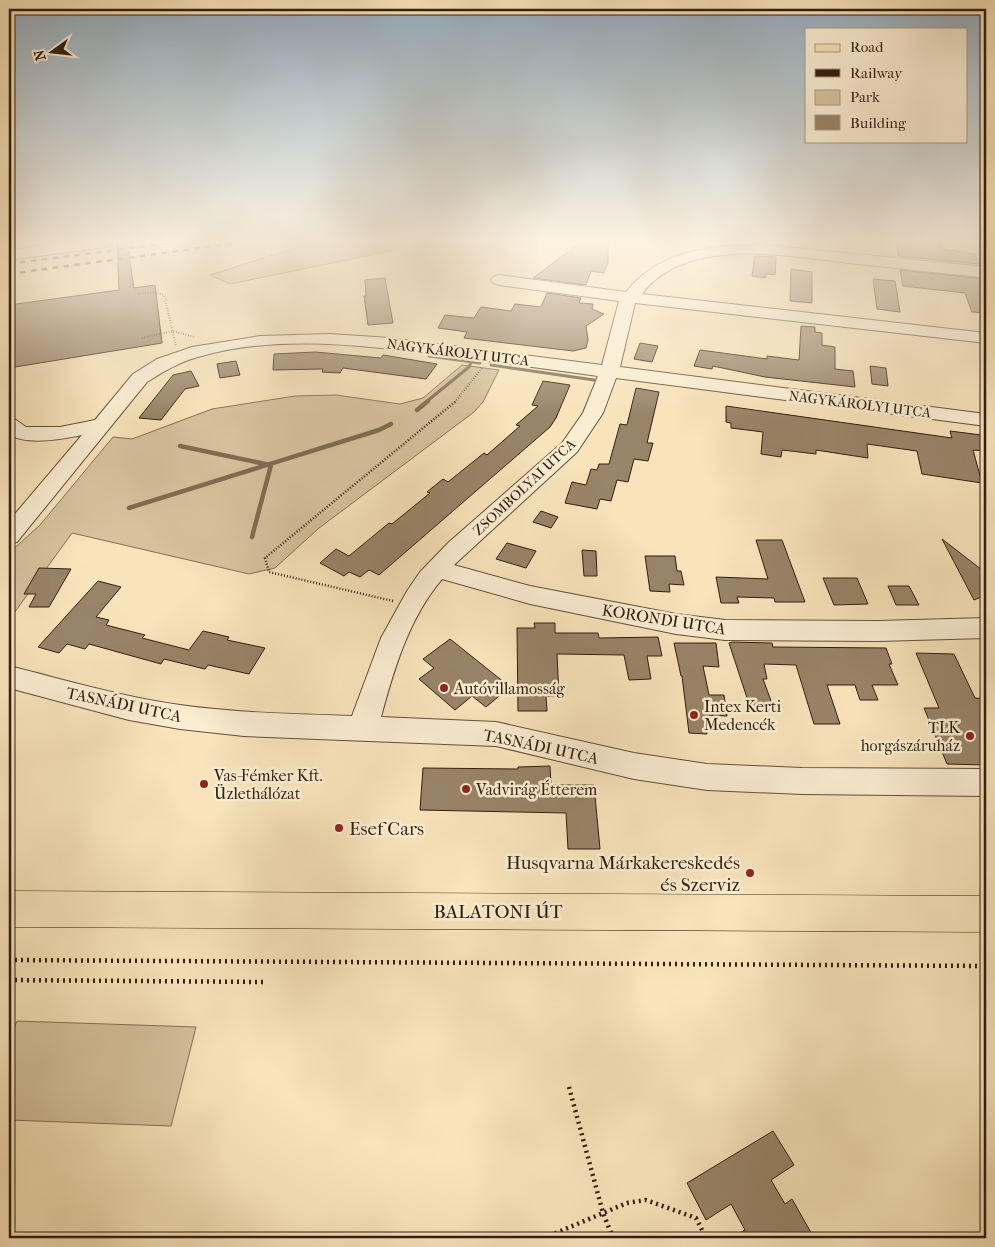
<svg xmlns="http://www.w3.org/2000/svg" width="995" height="1247" font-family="'IM FELL French Canon',serif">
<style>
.green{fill:#d6c29d;stroke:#847056}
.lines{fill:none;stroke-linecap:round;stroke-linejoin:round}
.stream-far1{stroke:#806c53;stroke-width:3}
.stream{stroke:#806c53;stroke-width:4.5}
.building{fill:#988468;stroke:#311e10}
.minor-casing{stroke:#634f3a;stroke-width:2}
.major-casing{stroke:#311e10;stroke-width:1}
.path-far2{stroke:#311e10;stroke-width:2;stroke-dasharray:0.5 2;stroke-linecap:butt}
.path-far1{stroke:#311e10;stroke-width:2.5;stroke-dasharray:1 2;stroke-linecap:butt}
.path{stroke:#311e10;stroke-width:4.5;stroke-dasharray:2 4;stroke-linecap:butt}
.minor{fill:#faedd2;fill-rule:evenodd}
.major{fill:#f8e3ba;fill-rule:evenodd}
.rail{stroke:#311e10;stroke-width:2.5;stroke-dasharray:5.5 5.5;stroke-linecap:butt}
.poi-dot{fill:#8f2418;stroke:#faedd2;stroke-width:2}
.labels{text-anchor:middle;stroke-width:5;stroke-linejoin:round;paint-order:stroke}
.far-street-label{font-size:14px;fill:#311e10;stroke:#faedd2}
.street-label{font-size:16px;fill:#311e10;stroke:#faedd2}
.poi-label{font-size:16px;fill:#311e10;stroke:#faedd2;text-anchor:start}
.near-poi-label{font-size:19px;fill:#311e10;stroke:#faedd2;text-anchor:start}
.near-street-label{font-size:19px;fill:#311e10;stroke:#faedd2}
</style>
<rect width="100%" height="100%" fill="#f8e3ba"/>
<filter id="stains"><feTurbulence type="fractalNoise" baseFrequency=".004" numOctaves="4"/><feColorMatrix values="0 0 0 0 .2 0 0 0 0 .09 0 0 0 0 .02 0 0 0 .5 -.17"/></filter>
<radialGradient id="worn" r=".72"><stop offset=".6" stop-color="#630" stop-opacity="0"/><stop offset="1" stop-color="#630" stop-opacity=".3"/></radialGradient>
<path class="green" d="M 314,242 L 410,242 L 395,250 L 230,284 L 210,275 Z
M 462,365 L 499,370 L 483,402 L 474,412 L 319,528 L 275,568 L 249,574 L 72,533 L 9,620 L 9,553 L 40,525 L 113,437 L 132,439 L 212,409 L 295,396 L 336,395 L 400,404 L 423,398 Z
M 17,1021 L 196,1027 L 171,1126 L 9,1120 L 9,1041 Z"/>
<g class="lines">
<path class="stream-far1" d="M 429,356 L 480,363
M 491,365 L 594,380
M 426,402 L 469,367 L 471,362"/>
<path class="stream" d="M 417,410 L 428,401
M 180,446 L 270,465
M 129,508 L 379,430 L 391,424
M 252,537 L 271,465"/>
</g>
<path class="building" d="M 117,242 L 127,242 L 134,288 L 155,285 L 162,343 L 9,368 L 9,305 L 119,290 Z
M 581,242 L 608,242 L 608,263 L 604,273 L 591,271 L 586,285 L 533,278 Z
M 896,242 L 941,242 L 943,249 L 975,254 L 979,264 L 898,256 Z
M 755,256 L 776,257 L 775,275 L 766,274 L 765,278 L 752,276 Z
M 791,269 L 812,272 L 812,303 L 790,301 Z
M 900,270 L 984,279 L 986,287 L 986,313 L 972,312 L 965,293 L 903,286 Z
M 385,278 L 393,323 L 368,325 L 364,296 L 366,296 L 365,280 Z
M 873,279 L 895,281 L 900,312 L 877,309 Z
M 547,293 L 581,298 L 579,303 L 593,304 L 592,309 L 604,314 L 586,326 L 588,340 L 586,348 L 573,351 L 464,338 L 467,332 L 438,328 L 445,315 L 474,318 L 481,307 L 511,311 L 515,304 L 541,307 Z
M 801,326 L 815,327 L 815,332 L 822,333 L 822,345 L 835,347 L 835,369 L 853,371 L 855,387 L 765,377 L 713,366 L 712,369 L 694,366 L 700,350 L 767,359 L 767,356 L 799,360 Z
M 640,343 L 658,346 L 652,362 L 634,359 Z
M 315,352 L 381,358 L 383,355 L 437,364 L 426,379 L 343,368 L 340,373 L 322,372 L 323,369 L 273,370 L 274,354 Z
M 236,361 L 240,375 L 220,378 L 217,364 Z
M 870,366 L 886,368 L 888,386 L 872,384 Z
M 191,371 L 199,386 L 185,389 L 161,420 L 139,418 L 173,375 Z
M 543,381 L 570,385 L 556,418 L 550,427 L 379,575 L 369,570 L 360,577 L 349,572 L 344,576 L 320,563 L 336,549 L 349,556 L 389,523 L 392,524 L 430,493 L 427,492 L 443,479 L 448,482 L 484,453 L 487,455 L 520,426 L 516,425 L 538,406 L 532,405 Z
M 636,388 L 659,392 L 647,443 L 653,443 L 648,461 L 634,459 L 628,482 L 617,480 L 611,501 L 600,499 L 597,509 L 565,503 L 572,482 L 586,485 L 591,469 L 597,470 L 599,464 L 609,464 L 620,424 L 627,425 Z
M 726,406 L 952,438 L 950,431 L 981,435 L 985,451 L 973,450 L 982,483 L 922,474 L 917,451 L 867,444 L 868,458 L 816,450 L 816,454 L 782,450 L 781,457 L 761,454 L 763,432 L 731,428 L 731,423 L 726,422 Z
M 541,511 L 558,517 L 551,528 L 533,522 Z
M 942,539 L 986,573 L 986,595 L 974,600 Z
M 756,540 L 782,540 L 805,602 L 775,602 L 774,598 L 737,597 L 739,603 L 721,603 L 716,577 L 768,579 Z
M 507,543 L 536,551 L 526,568 L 496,559 Z
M 582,550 L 596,551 L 597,576 L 584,576 Z
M 645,556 L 675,556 L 677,571 L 681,571 L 684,585 L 669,584 L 670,592 L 650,591 Z
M 39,568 L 71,569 L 49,607 L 29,607 L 36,594 L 24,594 Z
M 823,578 L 857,578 L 868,604 L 834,605 Z
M 98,581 L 121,587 L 96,617 L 109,620 L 106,625 L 145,635 L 142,638 L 189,650 L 203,631 L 229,637 L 227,640 L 265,648 L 249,674 L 208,665 L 205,669 L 164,659 L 161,664 L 89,644 L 85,649 L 67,644 L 59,653 L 38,647 Z
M 888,586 L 909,586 L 919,605 L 896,605 Z
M 534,623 L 555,623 L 555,633 L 598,633 L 599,638 L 658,637 L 662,656 L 647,656 L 651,679 L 629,680 L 624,655 L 557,654 L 559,696 L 546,696 L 547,711 L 518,711 L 517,628 L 535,628 Z
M 450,639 L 510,687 L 486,707 L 472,696 L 455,710 L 419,679 L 434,668 L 423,659 Z
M 732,642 L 772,643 L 773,647 L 886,648 L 892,664 L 889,664 L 898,685 L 872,685 L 878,700 L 860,700 L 855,685 L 827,685 L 840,724 L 814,724 L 796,665 L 764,664 L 767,679 L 763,679 L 774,709 L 751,710 L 729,643 Z
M 674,643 L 716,643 L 719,667 L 703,666 L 709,695 L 724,695 L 727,716 L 704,715 L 707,734 L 689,733 L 682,676 L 681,676 Z
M 916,653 L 954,654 L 975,698 L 986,699 L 986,765 L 947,764 L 924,708 L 939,708 Z
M 550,766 L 551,785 L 594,785 L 600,849 L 568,849 L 566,813 L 420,810 L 423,768 L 518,769 L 518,767 Z
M 773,1131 L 794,1165 L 771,1180 L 785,1204 L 792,1199 L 814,1238 L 732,1238 L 745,1230 L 731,1204 L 706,1220 L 687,1183 Z"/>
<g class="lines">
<defs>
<path id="minor" d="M 73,242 L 114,242 L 106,247 L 9,260 L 9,250 Z
M 765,245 L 986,267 L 986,277 C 943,274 900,268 858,264 C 793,257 687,234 642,294 L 986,333 L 986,343 L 635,303 L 620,367 L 986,414 L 986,426 L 616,378 L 603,413 L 577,452 L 454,565 L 530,586 L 676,614 L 725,620 L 878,621 L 986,618 L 986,638 L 878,641 L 725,640 L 676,634 L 530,604 L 442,579 C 409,618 394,669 381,717 L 496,722 L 634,753 L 707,764 L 802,768 L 986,769 L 986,796 L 802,794 L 707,790 L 634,779 L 496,746 L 244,736 L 180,729 L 129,720 L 9,688 L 9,666 C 66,680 122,697 180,705 C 237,713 295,714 352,716 L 381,638 L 407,591 L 420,572 L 448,543 L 562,443 L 583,413 L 598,376 C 549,369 500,363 451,356 C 369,346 278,333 198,357 C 179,362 163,372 147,382 L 17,542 L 9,544 L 9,521 L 82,435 C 63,439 25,446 9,434 L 9,418 L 16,420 L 26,427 L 60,427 L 95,420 L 133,374 L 157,359 L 192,347 L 260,336 L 330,334 L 390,338 L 602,365 L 619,301 L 499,285 L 493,283 L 491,280 L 493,277 L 499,275 L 626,292 C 661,248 712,246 765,245 Z"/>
<path id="major" d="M 9,891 L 986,896 L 986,932 L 9,927 Z"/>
</defs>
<use href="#minor" class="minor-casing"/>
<use href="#major" class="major-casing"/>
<path class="path-far2" d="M 138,294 L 154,292 L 164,295 L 176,346
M 142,338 L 173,331 L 194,337
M 455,402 L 482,368"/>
<path class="path-far1" d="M 393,601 L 269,572 L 265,558 L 456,401"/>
<path class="path" d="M 9,960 L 986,966
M 9,980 L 264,982
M 569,1087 L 603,1213 L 613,1238
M 544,1238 L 627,1203 L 646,1200 L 696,1218 L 706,1238"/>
<use href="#minor" class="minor"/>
<use href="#major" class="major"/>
<path class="rail" d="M 9,264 L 176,242
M 9,274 L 244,242"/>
</g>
<linearGradient id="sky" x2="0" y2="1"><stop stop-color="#93acbe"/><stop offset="0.58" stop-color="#fcf2e0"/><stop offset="1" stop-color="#fcf2e0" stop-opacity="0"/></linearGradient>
<rect width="995" height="416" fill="url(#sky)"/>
<g class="poi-dot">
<circle cx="444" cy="688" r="5"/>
<circle cx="694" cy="715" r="5"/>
<circle cx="970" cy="736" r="5"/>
<circle cx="204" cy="784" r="5"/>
<circle cx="466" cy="789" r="5"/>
<circle cx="339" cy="828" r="5"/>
<circle cx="750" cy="873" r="5"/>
</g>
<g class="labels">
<g class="far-street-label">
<text transform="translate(458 352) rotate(7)" y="5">NAGYKÁROLYI UTCA</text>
<text transform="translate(860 404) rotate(7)" y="5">NAGYKÁROLYI UTCA</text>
<text transform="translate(524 487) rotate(-43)" y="5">ZSOMBOLYAI UTCA</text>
</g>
<g class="street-label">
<text transform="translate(664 619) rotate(9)" y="6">KORONDI UTCA</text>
<text transform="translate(124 704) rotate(12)" y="6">TASNÁDI UTCA</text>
<text transform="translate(541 746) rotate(12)" y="6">TASNÁDI UTCA</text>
</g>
<g class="poi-label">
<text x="454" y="694">Autóvillamosság</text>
<text x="704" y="712">Intex Kerti<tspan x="704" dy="18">Medencék</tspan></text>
<text x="960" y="733" text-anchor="end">TLK<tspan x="960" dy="18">horgászáruház</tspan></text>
<text x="214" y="781">Vas-Fémker Kft.<tspan x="214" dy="18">Üzlethálózat</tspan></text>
<text x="476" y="795">Vadvirág Étterem</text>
</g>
<g class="near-poi-label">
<text x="349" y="835">Esef Cars</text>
<text x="740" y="869" text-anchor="end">Husqvarna Márkakereskedés<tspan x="740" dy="22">és Szerviz</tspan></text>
</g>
<g class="near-street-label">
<text x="498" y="918">BALATONI ÚT</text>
</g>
</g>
<rect width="995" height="1247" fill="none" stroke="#f8e3ba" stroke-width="30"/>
<rect x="10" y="10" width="975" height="1227" fill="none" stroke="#311e10" stroke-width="2.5"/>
<rect x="15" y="15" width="965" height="1217" fill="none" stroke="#311e10"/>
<rect x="805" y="28" width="162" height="115" fill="#faedd2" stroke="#aa9a84"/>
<rect x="815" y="44" width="25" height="8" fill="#f8e3ba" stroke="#aa9a84"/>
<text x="850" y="52" font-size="15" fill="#311e10">Road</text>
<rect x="815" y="69" width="25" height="8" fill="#311e10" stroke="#aa9a84"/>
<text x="850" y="78" font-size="15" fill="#311e10">Railway</text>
<rect x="815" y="90" width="25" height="15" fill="#d6c29d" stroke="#aa9a84"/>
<text x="850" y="102" font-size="15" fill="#311e10">Park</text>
<rect x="815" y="115" width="25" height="15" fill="#988468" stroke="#aa9a84"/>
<text x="850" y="128" font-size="15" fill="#311e10">Building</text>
<g transform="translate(52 52) rotate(255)" stroke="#faedd2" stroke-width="4" paint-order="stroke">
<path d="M0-4L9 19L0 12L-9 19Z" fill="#311e10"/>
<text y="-8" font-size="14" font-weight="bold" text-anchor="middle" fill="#311e10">N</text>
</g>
<rect width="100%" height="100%" filter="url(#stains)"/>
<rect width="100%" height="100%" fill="url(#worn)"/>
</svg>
